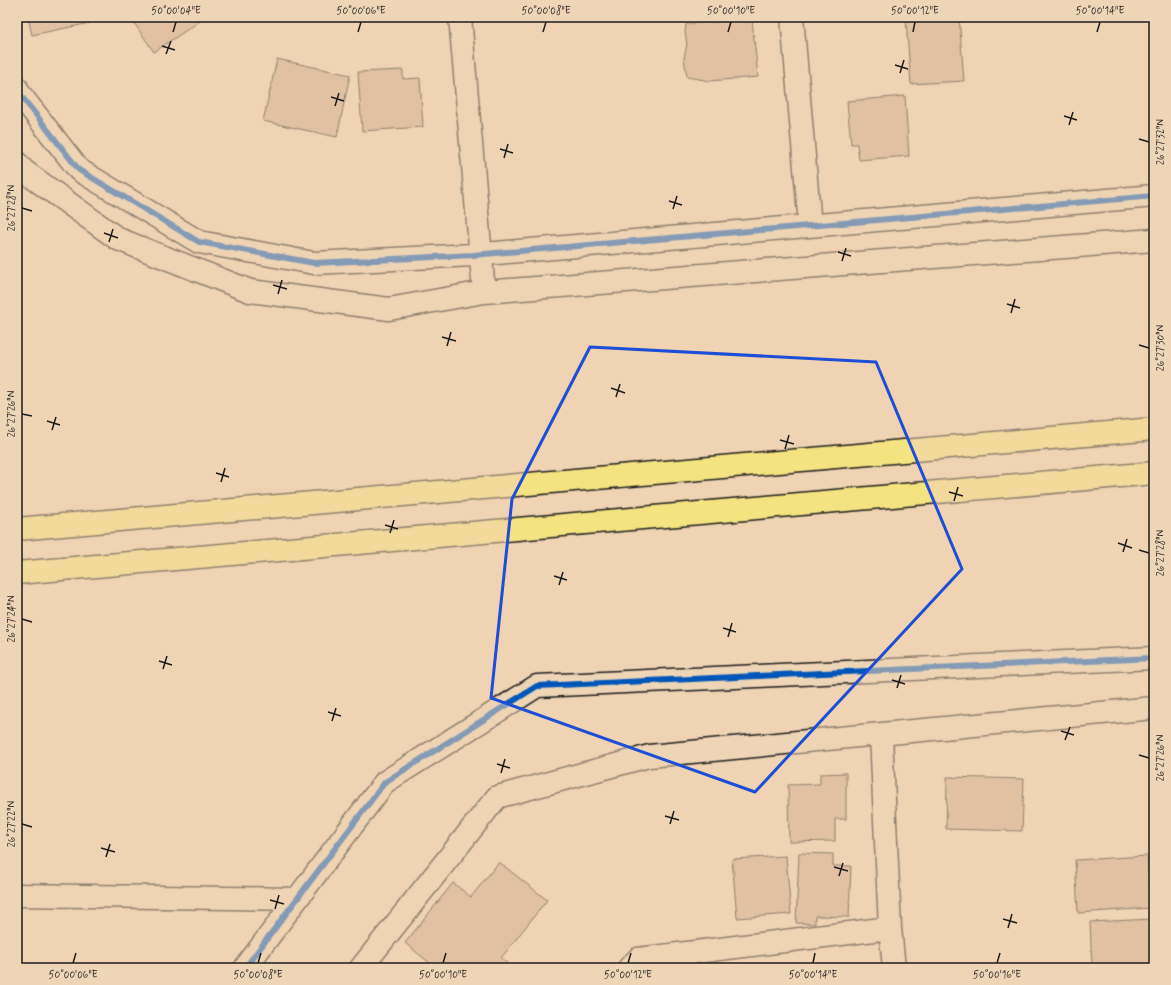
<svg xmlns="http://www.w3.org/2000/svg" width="1171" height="985" font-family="Mynerve,sans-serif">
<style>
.building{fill:#cfab8c;stroke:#1c1c1c}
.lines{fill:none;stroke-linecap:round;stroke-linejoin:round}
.minor-casing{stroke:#1c1c1c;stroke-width:25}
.major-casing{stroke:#1c1c1c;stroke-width:25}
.minor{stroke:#eed5b6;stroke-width:22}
.major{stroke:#f5e382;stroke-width:22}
.cycleway-casing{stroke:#eed5b6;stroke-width:8}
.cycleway{stroke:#0057b8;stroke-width:6}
.marked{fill:none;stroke:#1d4ed8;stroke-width:3;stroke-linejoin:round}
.ticks{fill:none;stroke:#1c1c1c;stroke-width:1.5}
.neatline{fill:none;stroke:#1c1c1c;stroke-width:1.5}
.ticks-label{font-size:10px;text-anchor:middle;fill:#1c1c1c}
</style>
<rect width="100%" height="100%" fill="#f0d3b3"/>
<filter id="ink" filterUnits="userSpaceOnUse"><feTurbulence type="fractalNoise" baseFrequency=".025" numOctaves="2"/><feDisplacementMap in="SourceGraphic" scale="8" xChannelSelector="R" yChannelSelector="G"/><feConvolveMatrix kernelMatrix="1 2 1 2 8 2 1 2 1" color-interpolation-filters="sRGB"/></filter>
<g filter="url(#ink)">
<path class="building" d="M 28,17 L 91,17 L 89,17 L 90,23 L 32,35 Z
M 130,17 L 206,17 L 154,52 Z
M 959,17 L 964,81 L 911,84 L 906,21 Z
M 752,19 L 758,77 L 710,81 L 687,77 L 684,58 L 687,44 L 685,32 L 686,24 Z
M 277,59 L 350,75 L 337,137 L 263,121 Z
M 403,70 L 403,79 L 420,78 L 423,127 L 362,131 L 358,72 Z
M 905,96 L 909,156 L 859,160 L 857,144 L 851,144 L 847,101 Z
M 846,773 L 846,819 L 835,819 L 835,841 L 789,842 L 788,785 L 820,784 L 820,774 Z
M 947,777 L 1024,779 L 1022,831 L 946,829 Z
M 799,853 L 833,854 L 833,866 L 851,866 L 849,917 L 815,916 L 815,924 L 796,923 Z
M 786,856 L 791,914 L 737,918 L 732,859 Z
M 1147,856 L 1151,908 L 1078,913 L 1075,860 Z
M 499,862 L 547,900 L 501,958 L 514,968 L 436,968 L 405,943 L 453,883 L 471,897 Z
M 1153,919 L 1154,968 L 1092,968 L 1090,922 Z"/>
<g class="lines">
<defs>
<path id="minor" d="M 460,17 L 484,292
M 792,17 L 810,226
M 17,88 L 19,93 L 79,170 L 199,242 L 314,263 L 473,255 L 1154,196
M 17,163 L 24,171 L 118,239 L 250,291 L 389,309 L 484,292 L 1154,240
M 881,735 L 890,928 L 894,968
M 17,895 L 297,899
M 245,968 L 385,782 L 537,686 L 1154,658
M 361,968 L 497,797 L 649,756 L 1154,708
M 629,968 L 638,959 L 890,928"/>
<path id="major" d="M 17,529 L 1154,429
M 17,573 L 1154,473"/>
</defs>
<use href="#minor" class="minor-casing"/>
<use href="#major" class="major-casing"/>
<use href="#minor" class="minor"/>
<use href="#major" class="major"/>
<defs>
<path id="cycleway" d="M 17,88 L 19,93 L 79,170 L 199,242 L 314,263 L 473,255 L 1154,196
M 245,968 L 385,782 L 537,686 L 1154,658"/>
</defs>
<use href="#cycleway" class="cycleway-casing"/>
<use href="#cycleway" class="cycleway"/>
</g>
</g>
<path d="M0 0H1171V985H0ZM 590,347 L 876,362 L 962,569 L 755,792 L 491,698 L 512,499 Z" fill="#f0d3b3" fill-opacity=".55" fill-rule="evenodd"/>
<path class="marked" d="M 590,347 L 876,362 L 962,569 L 755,792 L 491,698 L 512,499 Z"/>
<path class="ticks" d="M 173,32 L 176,22M 358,32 L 361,22M 543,32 L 546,22M 728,32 L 731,22M 913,32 L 915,22M 1097,32 L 1100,22M 162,46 L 175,50M 166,54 L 171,41M 895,65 L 908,69M 900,73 L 904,60M 331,97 L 344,101M 335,106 L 339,93M 1064,116 L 1077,120M 1069,125 L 1073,112M 1139,139 L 1149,142M 500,149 L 513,153M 504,158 L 508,144M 669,201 L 682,205M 22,208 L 32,211M 673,209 L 677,196M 104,233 L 118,238M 109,242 L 113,229M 838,252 L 851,256M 842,261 L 846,248M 273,285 L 287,289M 278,294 L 282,280M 1007,304 L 1020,308M 1011,313 L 1015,299M 442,337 L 456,341M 1139,345 L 1149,348M 447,346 L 451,332M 611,388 L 625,393M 616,397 L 620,384M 22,414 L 32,416M 47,421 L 60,425M 52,430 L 56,417M 780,440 L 794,444M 785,449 L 789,435M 216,473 L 229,477M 221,482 L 225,468M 949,492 L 963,496M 954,501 L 958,487M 385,525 L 398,529M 390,533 L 394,520M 1118,543 L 1132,548M 1139,550 L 1149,553M 1123,552 L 1127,539M 554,576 L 567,580M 559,585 L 563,572M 22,619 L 32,622M 723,628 L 736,632M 728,637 L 732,623M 159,661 L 172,665M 163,669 L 167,656M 892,680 L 905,684M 897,688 L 901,675M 328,712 L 341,716M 332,721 L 336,708M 1061,731 L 1074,735M 1065,740 L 1070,727M 1139,755 L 1149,758M 497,764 L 510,768M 501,773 L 505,759M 665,816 L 679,820M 22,824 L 32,827M 670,824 L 674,811M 101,848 L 115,852M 106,857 L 110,844M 834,867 L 848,871M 839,876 L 843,863M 270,900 L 284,904M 275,909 L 279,895M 1003,919 L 1017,923M 1008,928 L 1012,914M 73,963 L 76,953M 258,963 L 261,953M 443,963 L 446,953M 628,963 L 631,953M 813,963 L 815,953M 997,963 L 1000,953"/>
<rect width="1171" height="985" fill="none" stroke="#eed5b6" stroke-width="44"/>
<rect x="22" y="22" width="1127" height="941" class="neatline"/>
<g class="ticks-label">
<text x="176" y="14">50°00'04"E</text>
<text x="361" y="14">50°00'06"E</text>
<text x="546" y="14">50°00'08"E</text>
<text x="731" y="14">50°00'10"E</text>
<text x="915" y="14">50°00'12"E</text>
<text x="1100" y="14">50°00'14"E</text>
<text transform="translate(1160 142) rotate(-90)" y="4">26°27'32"N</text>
<text transform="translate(11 208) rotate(-90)" y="4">26°27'28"N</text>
<text transform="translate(1160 348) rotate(-90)" y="4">26°27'30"N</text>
<text transform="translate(11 414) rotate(-90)" y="4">26°27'26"N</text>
<text transform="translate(1160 553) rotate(-90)" y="4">26°27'28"N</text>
<text transform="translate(11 619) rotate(-90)" y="4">26°27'24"N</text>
<text transform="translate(1160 758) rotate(-90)" y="4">26°27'26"N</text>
<text transform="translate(11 824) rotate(-90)" y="4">26°27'22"N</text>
<text x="73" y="978">50°00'06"E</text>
<text x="258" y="978">50°00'08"E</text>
<text x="443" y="978">50°00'10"E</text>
<text x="628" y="978">50°00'12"E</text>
<text x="813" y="978">50°00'14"E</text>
<text x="997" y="978">50°00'16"E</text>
</g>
</svg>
